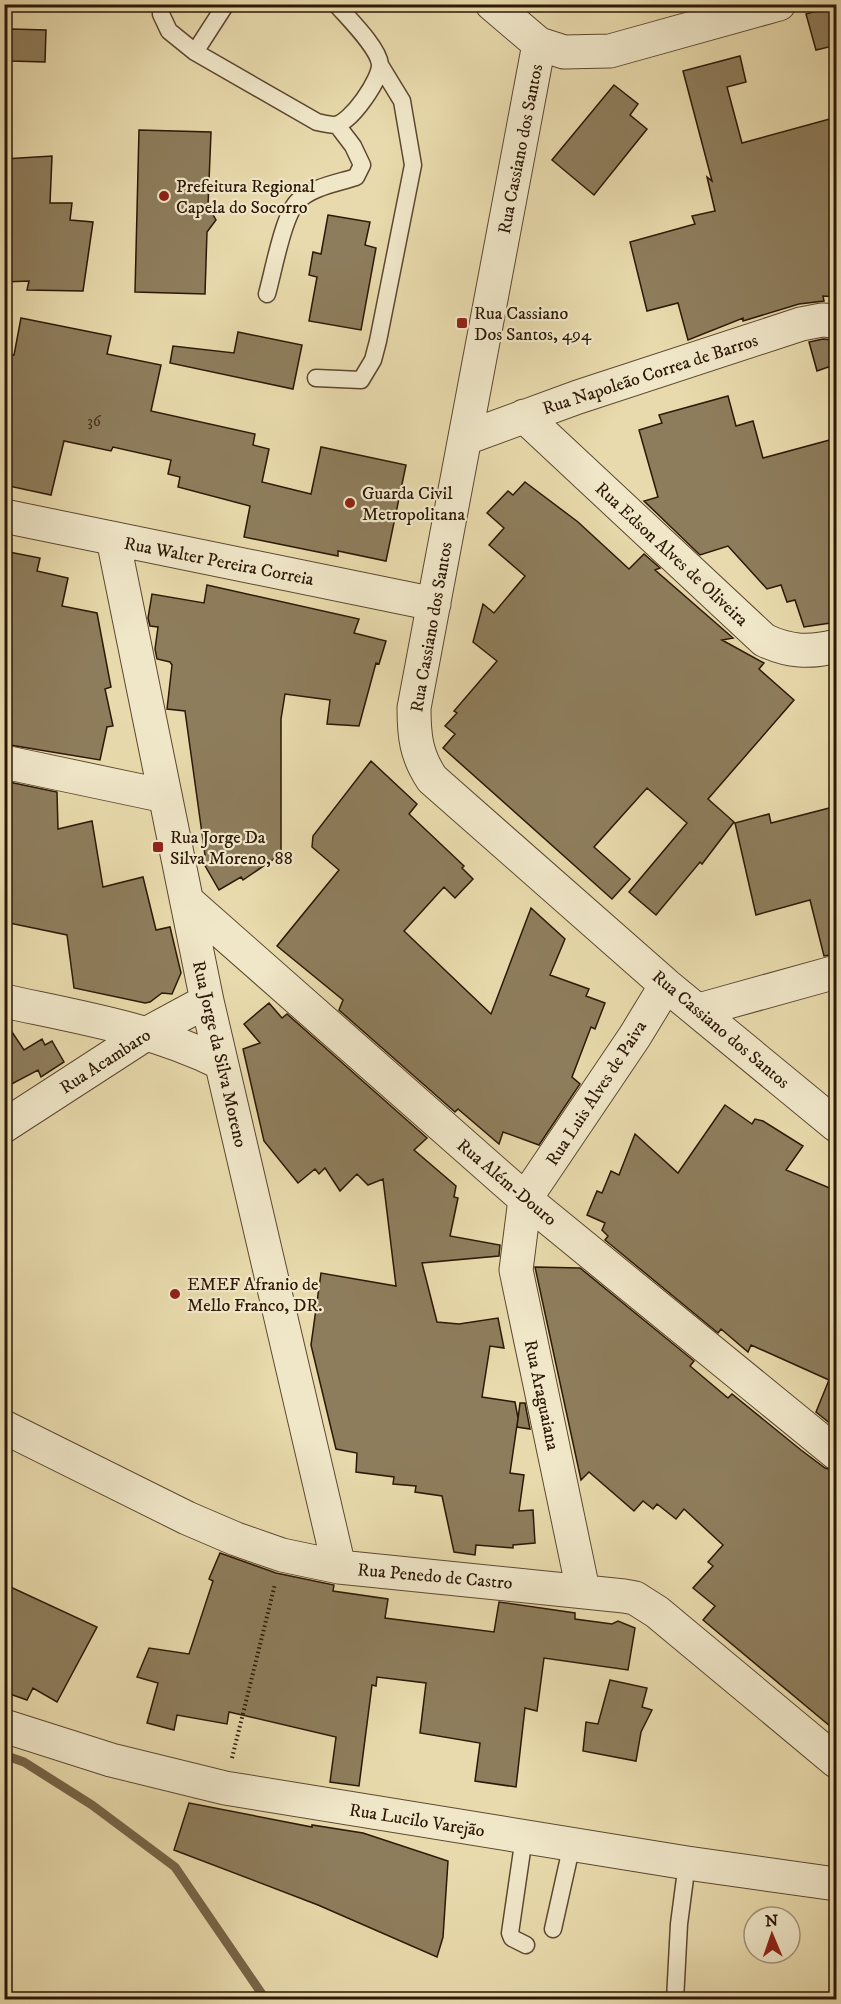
<svg xmlns="http://www.w3.org/2000/svg" width="841" height="2004" font-family="'IM FELL DW Pica',serif">
<style>
.lines{fill:none;stroke-linecap:round;stroke-linejoin:round}
.stream{stroke:#776548;stroke-width:9}
.building{fill:#8e7d5c;stroke:#2d1806;stroke-width:1.5}
.service-casing{stroke:#5c4830;stroke-width:19}
.minor-casing{stroke:#5c4830;stroke-width:35}
.path{stroke:#2d1806;stroke-width:4;stroke-dasharray:1.5 3;stroke-linecap:butt}
.service{stroke:#f0e7c9;stroke-width:16}
.minor{stroke:#f0e7c9;stroke-width:33}
.poi-dot{fill:#8f2418;stroke:#f0e7c9;stroke-width:2}
.labels{text-anchor:middle;stroke-width:4.5;stroke-linejoin:round;paint-order:stroke}
.number-label{font-size:15px;fill:#45311c}
.street-label{font-size:18px;fill:#2d1806;stroke:#f0e7c9}
.poi-label{font-size:18px;fill:#2d1806;stroke:#f0e7c9;text-anchor:start}
</style>
<rect width="100%" height="100%" fill="#e8daac"/>
<filter id="stains"><feTurbulence type="fractalNoise" baseFrequency=".00333" numOctaves="4"/><feColorMatrix values="0 0 0 0 .2 0 0 0 0 .09 0 0 0 0 .02 0 0 0 .5 -.17"/></filter>
<radialGradient id="worn" r=".72"><stop offset=".6" stop-color="#630" stop-opacity="0"/><stop offset="1" stop-color="#630" stop-opacity=".3"/></radialGradient>
<g class="lines">
<path class="stream" d="M 4,1755 L 24,1762 L 92,1805 L 175,1867 L 266,2000"/>
</g>
<path class="building" d="M 837,5 L 837,45 L 816,50 L 806,14 Z
M 11,29 L 46,30 L 45,62 L 10,61 Z
M 740,56 L 746,82 L 727,87 L 742,143 L 837,117 L 837,297 L 823,296 L 824,301 L 799,304 L 743,321 L 743,318 L 688,340 L 678,303 L 647,311 L 630,242 L 695,224 L 692,216 L 715,211 L 707,177 L 712,181 L 683,71 Z
M 614,85 L 638,104 L 630,115 L 647,129 L 594,195 L 552,160 Z
M 139,130 L 211,132 L 208,206 L 216,220 L 207,232 L 205,294 L 135,292 Z
M 52,156 L 50,203 L 72,203 L 70,220 L 93,222 L 83,291 L 27,290 L 29,281 L 4,282 L 4,159 Z
M 328,215 L 370,222 L 365,245 L 376,248 L 361,330 L 309,321 L 317,277 L 309,275 L 313,252 L 321,254 Z
M 21,318 L 111,336 L 107,354 L 161,365 L 151,411 L 255,434 L 253,445 L 269,449 L 262,482 L 311,494 L 321,447 L 406,465 L 386,561 L 338,551 L 338,556 L 244,537 L 250,506 L 178,487 L 180,477 L 168,474 L 171,460 L 113,447 L 111,451 L 64,441 L 51,495 L 4,485 L 4,355 L 14,355 Z
M 238,332 L 302,345 L 293,389 L 170,363 L 173,346 L 234,353 Z
M 823,339 L 833,340 L 837,364 L 817,371 L 809,342 Z
M 728,396 L 736,426 L 753,421 L 763,458 L 837,438 L 837,622 L 804,627 L 795,600 L 787,602 L 781,585 L 767,589 L 728,546 L 700,555 L 644,501 L 658,497 L 639,430 L 662,423 L 659,415 Z
M 525,482 L 578,522 L 629,569 L 644,554 L 660,568 L 655,570 L 733,638 L 722,640 L 764,663 L 759,669 L 794,700 L 708,799 L 734,822 L 702,864 L 700,862 L 656,915 L 629,892 L 687,823 L 647,788 L 594,847 L 630,879 L 612,899 L 443,748 L 455,734 L 445,726 L 457,713 L 454,711 L 497,661 L 473,642 L 483,604 L 494,613 L 525,576 L 489,545 L 504,528 L 487,513 L 508,491 L 513,495 Z
M 4,551 L 40,558 L 37,571 L 68,578 L 62,606 L 97,613 L 111,687 L 105,689 L 113,726 L 107,727 L 100,760 L 4,744 Z
M 207,585 L 359,619 L 354,633 L 386,641 L 379,664 L 376,663 L 359,726 L 327,724 L 330,700 L 285,694 L 281,719 L 281,854 L 243,880 L 241,877 L 219,890 L 200,857 L 205,855 L 185,711 L 167,709 L 172,665 L 170,662 L 157,659 L 155,649 L 158,627 L 150,626 L 148,618 L 152,594 L 204,603 Z
M 371,761 L 417,804 L 409,814 L 464,866 L 462,868 L 473,879 L 455,898 L 444,887 L 404,931 L 491,1014 L 531,908 L 565,939 L 550,975 L 589,989 L 586,996 L 605,1003 L 595,1029 L 591,1027 L 572,1077 L 580,1084 L 539,1145 L 503,1132 L 499,1144 L 458,1109 L 455,1112 L 339,1010 L 343,1000 L 277,946 L 339,870 L 312,847 L 313,836 Z
M 4,781 L 57,792 L 58,829 L 92,821 L 103,887 L 143,877 L 156,930 L 170,927 L 181,973 L 172,994 L 162,993 L 150,1002 L 145,1003 L 74,988 L 67,935 L 4,922 Z
M 837,806 L 837,954 L 824,956 L 810,900 L 756,915 L 735,823 L 769,814 L 771,823 Z
M 269,1003 L 282,1018 L 287,1014 L 427,1138 L 414,1150 L 456,1186 L 454,1197 L 458,1198 L 450,1236 L 500,1245 L 499,1256 L 422,1263 L 437,1322 L 459,1324 L 498,1318 L 504,1348 L 490,1346 L 482,1397 L 515,1402 L 518,1418 L 510,1473 L 524,1475 L 519,1511 L 533,1510 L 535,1543 L 513,1545 L 513,1548 L 476,1545 L 475,1555 L 454,1552 L 442,1496 L 415,1492 L 416,1486 L 393,1484 L 394,1477 L 356,1472 L 357,1453 L 336,1449 L 311,1345 L 321,1273 L 396,1286 L 383,1179 L 368,1185 L 357,1174 L 340,1191 L 325,1168 L 319,1174 L 315,1169 L 298,1183 L 264,1141 L 243,1049 L 260,1043 L 244,1024 Z
M 4,1020 L 24,1050 L 42,1039 L 45,1045 L 52,1041 L 64,1062 L 41,1077 L 38,1070 L 4,1088 Z
M 725,1105 L 752,1124 L 755,1119 L 763,1121 L 803,1146 L 786,1170 L 837,1191 L 837,1429 L 816,1412 L 829,1380 L 751,1345 L 748,1352 L 721,1329 L 718,1333 L 605,1240 L 608,1236 L 602,1230 L 605,1223 L 587,1215 L 597,1191 L 602,1193 L 611,1171 L 619,1175 L 635,1134 L 678,1173 Z
M 535,1267 L 580,1268 L 694,1361 L 690,1366 L 728,1398 L 732,1394 L 801,1450 L 825,1468 L 837,1471 L 837,1732 L 703,1620 L 715,1606 L 693,1588 L 713,1566 L 708,1562 L 723,1545 L 684,1509 L 676,1519 L 657,1504 L 653,1509 L 643,1501 L 634,1511 L 589,1472 L 581,1480 Z
M 520,1403 L 525,1403 L 530,1429 L 517,1427 Z
M 220,1553 L 276,1573 L 334,1585 L 333,1591 L 388,1599 L 385,1618 L 494,1632 L 499,1602 L 575,1613 L 575,1619 L 612,1624 L 618,1621 L 635,1628 L 628,1670 L 544,1658 L 537,1711 L 525,1708 L 516,1787 L 475,1781 L 480,1743 L 420,1733 L 426,1683 L 377,1677 L 376,1686 L 372,1685 L 359,1786 L 330,1782 L 336,1737 L 229,1712 L 227,1724 L 177,1715 L 174,1730 L 147,1723 L 158,1683 L 137,1677 L 149,1648 L 189,1654 L 213,1581 L 209,1579 Z
M 4,1584 L 97,1627 L 57,1702 L 33,1688 L 27,1700 L 4,1692 Z
M 610,1680 L 647,1688 L 642,1707 L 652,1710 L 641,1732 L 636,1761 L 583,1751 L 586,1722 L 598,1724 Z
M 189,1803 L 312,1827 L 312,1825 L 363,1833 L 448,1861 L 443,1937 L 437,1957 L 318,1905 L 174,1850 Z"/>
<g class="lines">
<defs>
<path id="service" d="M 162,4 L 161,14 L 169,31 L 195,52 L 317,122 C 322,123 330,125 335,125 C 351,123 381,79 380,64 C 378,47 348,18 336,4
M 195,52 L 226,4
M 267,294 C 273,273 283,217 297,202 C 311,187 338,183 356,177 L 362,165 L 353,146 L 337,125
M 316,378 L 361,380 L 373,360 L 378,341 L 413,165 L 402,101 L 380,65
M 524,1837 L 510,1933 L 512,1938 L 526,1945
M 553,1929 L 572,1844
M 675,2000 L 679,1924 L 687,1863"/>
<path id="minor" d="M 492,4 L 539,44 L 414,708 C 414,736 416,755 432,779 L 666,985 L 836,1125
M 539,44 L 564,52 L 610,51 L 779,4
M 524,416 L 764,640 C 789,652 810,653 836,646
M 466,438 L 578,397 L 801,324 L 822,320 L 836,321
M 4,516 L 434,604
M 113,539 L 207,1001 L 339,1567
M 4,762 L 165,796
M 187,901 L 525,1199 L 836,1453
M 4,1001 C 78,1017 153,1029 221,1063
M 699,1010 L 836,972
M 4,1126 L 146,1034 L 207,1001
M 4,1427 L 187,1518 L 236,1539 L 282,1555 L 339,1567 L 624,1596 L 635,1598 L 657,1612 L 836,1761
M 583,1590 L 516,1270 L 525,1199 L 635,1036 L 666,985
M 4,1726 L 111,1760 L 225,1788 L 687,1863 L 836,1884"/>
</defs>
<use href="#service" class="service-casing"/>
<use href="#minor" class="minor-casing"/>
<path class="path" d="M 232,1758 L 275,1584"/>
<use href="#service" class="service"/>
<use href="#minor" class="minor"/>
</g>
<g class="poi-dot">
<circle cx="164" cy="196" r="6"/>
<rect x="456" y="317" width="12" height="12" rx="3"/>
<circle cx="350" cy="503" r="6"/>
<rect x="152" y="841" width="12" height="12" rx="3"/>
<circle cx="175" cy="1294" r="6"/>
</g>
<g class="labels">
<g class="number-label">
<text x="94" y="426">36</text>
</g>
<g class="street-label">
<text transform="translate(520 149) rotate(-79)" y="6">Rua Cassiano dos Santos</text>
<text transform="translate(650 374) rotate(-18)" y="6">Rua Napoleão Correa de Barros</text>
<text transform="translate(672 554) rotate(43)" y="6">Rua Edson Alves de Oliveira</text>
<text transform="translate(219 561) rotate(11)" y="6">Rua Walter Pereira Correia</text>
<text transform="translate(431 627) rotate(-80)" y="6">Rua Cassiano dos Santos</text>
<text transform="translate(721 1029) rotate(40)" y="6">Rua Cassiano dos Santos</text>
<text transform="translate(220 1054) rotate(77)" y="6">Rua Jorge da Silva Moreno</text>
<text transform="translate(105 1061) rotate(-33)" y="6">Rua Acambaro</text>
<text transform="translate(596 1093) rotate(-57)" y="6">Rua Luis Alves de Paiva</text>
<text transform="translate(507 1182) rotate(40)" y="6">Rua Além-Douro</text>
<text transform="translate(542 1395) rotate(78)" y="6">Rua Araguaiana</text>
<text transform="translate(435 1576) rotate(5)" y="6">Rua Penedo de Castro</text>
<text transform="translate(417 1820) rotate(9)" y="6">Rua Lucilo Varejão</text>
</g>
<g class="poi-label">
<text x="176" y="192">Prefeitura Regional<tspan x="176" dy="21">Capela do Socorro</tspan></text>
<text x="474" y="319">Rua Cassiano<tspan x="474" dy="21">Dos Santos, 494</tspan></text>
<text x="362" y="499">Guarda Civil<tspan x="362" dy="21">Metropolitana</tspan></text>
<text x="170" y="843">Rua Jorge Da<tspan x="170" dy="21">Silva Moreno, 88</tspan></text>
<text x="187" y="1290">EMEF Afranio de<tspan x="187" dy="21">Mello Franco, DR.</tspan></text>
</g>
</g>
<rect width="841" height="2004" fill="none" stroke="#e8daac" stroke-width="24"/>
<rect x="6" y="6" width="829" height="1992" fill="none" stroke="#2d1806" stroke-width="3"/>
<rect x="12" y="12" width="817" height="1980" fill="none" stroke="#2d1806" stroke-width="1.5"/>
<g transform="translate(772 1935) rotate(358)"><circle r="28" fill="#f0e7c9" stroke="#a2947b" stroke-width="1.5"/>
<path d="M0-4.5L10 22L0 15L-10 22Z" fill="#8f2418"/>
<text y="-9" font-size="16" font-weight="bold" text-anchor="middle" fill="#2d1806">N</text>
</g>
<rect width="100%" height="100%" filter="url(#stains)"/>
<rect width="100%" height="100%" fill="url(#worn)"/>
</svg>
